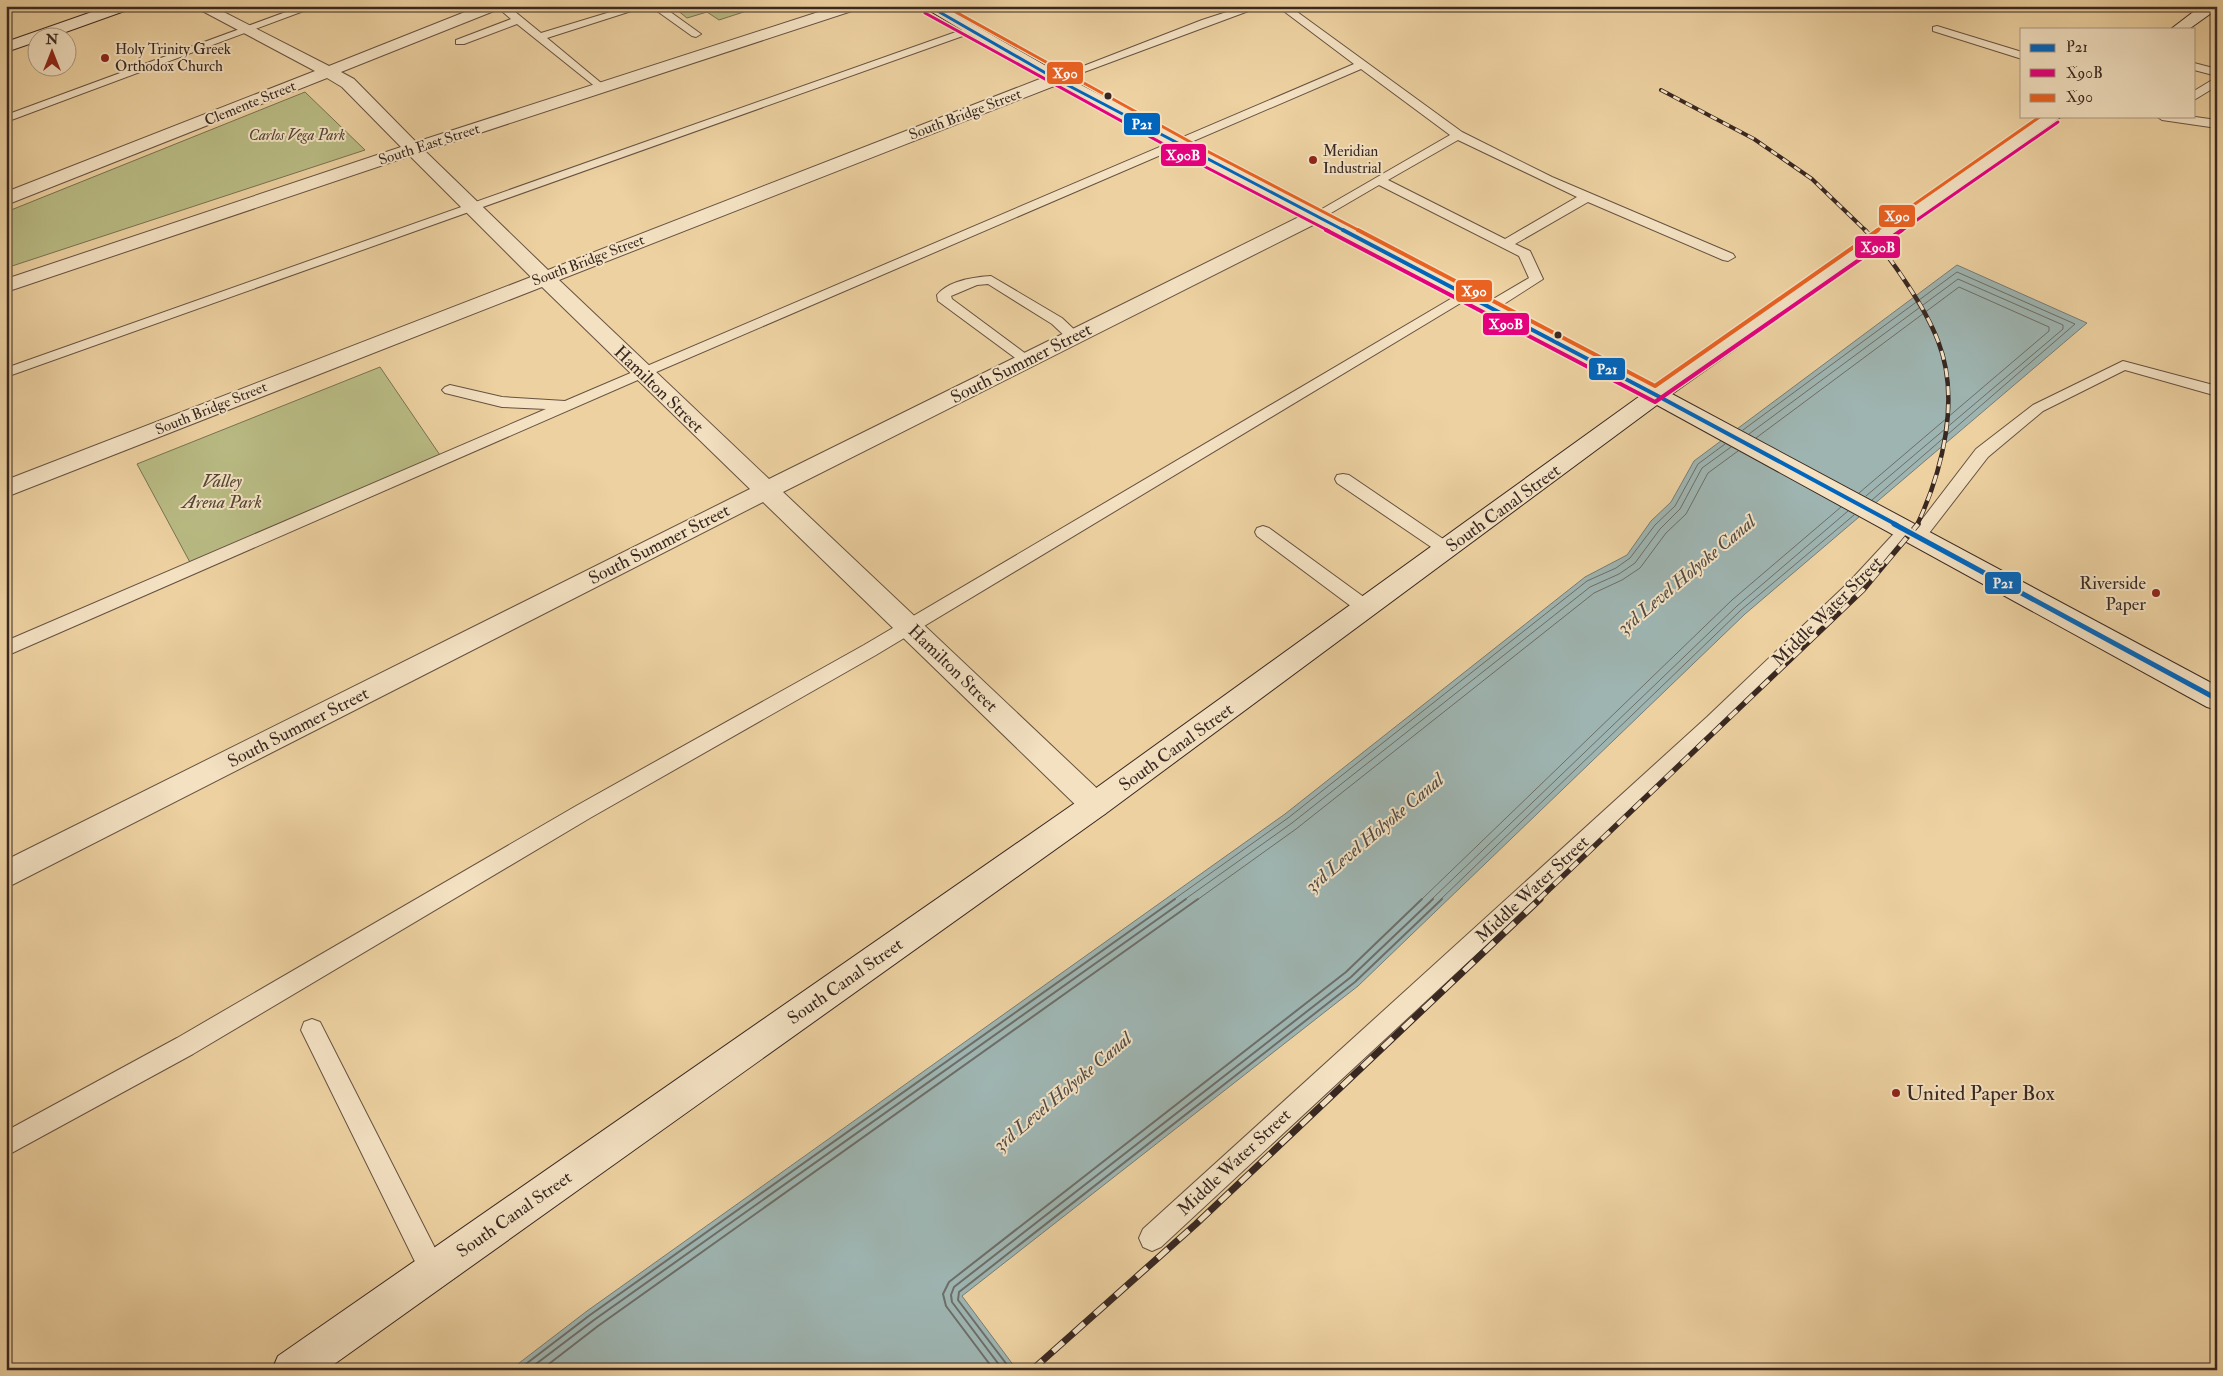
<svg xmlns="http://www.w3.org/2000/svg" width="2223" height="1376" font-family="'IM FELL Double Pica',serif">
<style>
.green{fill:#b9bb84;stroke:#797252}
.water{fill:#9eb4b0;stroke:#767c77}
.lines{fill:none;stroke-linecap:round;stroke-linejoin:round}
.shore-far1{stroke:#6c6e68;stroke-width:1}
.shore{stroke:#6c6e68;stroke-width:2}
.lane-casing{stroke:#665241;stroke-width:2}
.street-casing{stroke:#665241;stroke-width:2}
.secondary-casing{stroke:#392821;stroke-width:2}
.lane{fill:#f3e1c2;fill-rule:evenodd}
.street{fill:#f3e1c2;fill-rule:evenodd}
.secondary{fill:#f3e1c2;fill-rule:evenodd}
.rail-far3-casing{stroke:#392821;stroke-width:4}
.rail-far2-casing{stroke:#392821;stroke-width:4.5}
.rail-far1-casing{stroke:#392821;stroke-width:5.5}
.rail-casing{stroke:#392821;stroke-width:7}
.rail-far3{stroke:#f3e1c2;stroke-width:2.5;stroke-dasharray:7;stroke-linecap:butt}
.rail-far2{stroke:#f3e1c2;stroke-width:3;stroke-dasharray:9;stroke-linecap:butt}
.rail-far1{stroke:#f3e1c2;stroke-width:4;stroke-dasharray:11;stroke-linecap:butt}
.rail{stroke:#f3e1c2;stroke-width:5;stroke-dasharray:14;stroke-linecap:butt}
.bus-1-far2-casing{stroke:#f3e1c2;stroke-width:5.5}
.bus-1-far1-casing{stroke:#f3e1c2;stroke-width:7}
.bus-1-casing{stroke:#f3e1c2;stroke-width:9}
.bus-2-far1-casing{stroke:#f3e1c2;stroke-width:5.5}
.bus-2-casing{stroke:#f3e1c2;stroke-width:7}
.bus-3-far1-casing{stroke:#f3e1c2;stroke-width:5.5}
.bus-3-casing{stroke:#f3e1c2;stroke-width:7}
.bus-1-far2{stroke:#0065bd;stroke-width:3}
.bus-1-far1{stroke:#0065bd;stroke-width:4}
.bus-1{stroke:#0065bd;stroke-width:5}
.bus-2-far1{stroke:#e5007d;stroke-width:3}
.bus-2{stroke:#e5007d;stroke-width:4}
.bus-3-far1{stroke:#e96222;stroke-width:3}
.bus-3{stroke:#e96222;stroke-width:4}
.poi-dot{fill:#8f2418;stroke:#f3e1c2;stroke-width:2}
.bus-dot{fill:#392821;stroke:#f3e1c2;stroke-width:2}
.labels{text-anchor:middle;stroke-width:4;stroke-linejoin:round;paint-order:stroke}
.far-poi-label{font-size:15px;fill:#392821;stroke:#f3e1c2;text-anchor:start}
.far-street-label{font-size:15px;fill:#392821;stroke:#f3e1c2}
.far-park-label{font-size:15px;font-style:italic;fill:#534535;stroke:#f3e1c2}
.street-label{font-size:18px;fill:#392821;stroke:#f3e1c2}
.park-label{font-size:18px;font-style:italic;fill:#534535;stroke:#f3e1c2}
.poi-label{font-size:18px;fill:#392821;stroke:#f3e1c2;text-anchor:end}
.water-label{font-size:19px;font-style:italic;fill:#524b45;stroke:#f3e1c2}
.near-poi-label{font-size:21px;fill:#392821;stroke:#f3e1c2;text-anchor:start}
.line-badge{stroke:#f3e1c2;stroke-width:2}
.badge-label{font-size:14px;text-anchor:middle;font-weight:bold;fill:#fff}
</style>
<rect width="100%" height="100%" fill="#edd1a1"/>
<filter id="stains"><feTurbulence type="fractalNoise" baseFrequency=".004" numOctaves="4"/><feColorMatrix values="0 0 0 0 .2 0 0 0 0 .09 0 0 0 0 .02 0 0 0 .5 -.17"/></filter>
<radialGradient id="worn" r=".72"><stop offset=".6" stop-color="#630" stop-opacity="0"/><stop offset="1" stop-color="#630" stop-opacity=".3"/></radialGradient>
<path class="green" d="M 672,6 L 762,6 L 719,20 L 707,12 L 687,18 Z
M 305,92 L 365,150 L 6,268 L 6,212 Z
M 380,367 L 442,458 L 192,566 L 137,464 Z"/>
<path class="water" d="M 1957,265 L 2087,323 L 1745,614 L 1358,986 L 962,1296 L 1017,1370 L 510,1370 L 587,1311 L 1285,814 L 1585,577 L 1627,555 L 1651,521 L 1671,502 L 1694,461 Z"/>
<g class="lines">
<path class="shore-far1" d="M 1743,430 L 1957,272 L 2075,324 L 1872,500
M 1749,434 L 1958,279 L 2063,325 L 2063,329 L 1866,496
M 1756,438 L 1959,287 L 2049,327 L 2049,331 L 1859,493
M 1173,900 L 1288,818 L 1587,581 L 1616,568 L 1630,558 L 1655,525 L 1675,506 L 1698,464 L 1725,444
M 1184,900 L 1292,823 L 1590,587 L 1619,574 L 1635,563 L 1660,529 L 1680,509 L 1702,468 L 1731,447
M 1197,900 L 1296,829 L 1594,593 L 1622,580 L 1640,568 L 1666,533 L 1686,514 L 1708,473 L 1738,451
M 1421,900 L 1732,600 L 1841,507
M 1431,900 L 1737,606 L 1848,511
M 1440,900 L 1741,610 L 1854,515"/>
<path class="shore" d="M 518,1370 L 590,1315 L 1175,899
M 528,1370 L 594,1320 L 1186,899
M 541,1370 L 598,1326 L 1198,899
M 994,1370 L 946,1306 L 943,1294 L 949,1282 L 1346,972 L 1422,899
M 1003,1370 L 952,1302 L 951,1295 L 954,1287 L 1351,977 L 1433,899
M 1011,1370 L 958,1300 L 959,1292 L 1355,982 L 1442,899"/>
<defs>
<path id="lane" d="M 302,6 L 317,6 L 6,122 L 6,115 Z
M 496,6 L 508,6 L 541,33 L 630,6 L 647,6 L 547,38 L 606,87 L 608,89 L 602,92 L 517,24 L 464,44 L 456,44 L 456,40 L 511,19 Z
M 650,6 L 662,6 L 701,34 L 696,37 L 692,36 Z
M 1245,6 L 1262,6 L 1060,81 L 1056,82 L 1050,79 L 1202,20 Z
M 1277,6 L 1289,6 L 1462,132 L 1552,177 L 1733,254 L 1735,257 L 1728,261 L 1723,260 L 1588,202 L 1515,244 L 1530,251 L 1543,279 L 1493,311 L 1483,311 L 1481,308 L 1483,305 L 1529,278 L 1519,256 L 1379,185 L 1319,220 L 1314,221 L 1308,217 L 1450,135 L 1361,69 L 647,376 L 6,656 L 6,641 L 546,409 L 502,407 L 445,393 L 442,390 L 445,387 L 450,385 L 502,397 L 565,401 L 1354,64 ZM 1458,140 L 1577,197 L 1505,239 L 1388,180 Z
M 1937,26 L 2022,52 L 2022,59 L 1933,31 L 1933,27 Z
M 970,27 L 975,30 L 974,32 L 6,377 L 6,368 Z
M 2194,63 L 2217,69 L 2217,76 L 2194,70 Z
M 2217,77 L 2217,86 L 2194,100 L 2194,91 Z
M 2156,116 L 2188,116 L 2217,120 L 2217,128 L 2162,120 Z
M 991,276 L 1062,318 L 1079,334 L 1081,337 L 1079,340 L 1069,340 L 1052,324 L 988,284 L 977,285 L 951,296 L 952,299 L 1034,360 L 1032,363 L 1022,363 L 938,301 L 937,295 C 948,281 974,277 991,276 Z
M 1464,291 L 1469,292 L 1471,295 L 1469,298 L 876,655 L 590,818 L 193,1054 L 6,1156 L 6,1131 L 177,1038 L 576,806 L 864,645 Z
M 2123,361 L 2217,386 L 2217,396 L 2125,370 L 2043,411 L 1988,457 L 1923,541 L 1917,543 L 1909,538 L 1861,590 L 1721,727 L 1161,1247 L 1152,1251 L 1143,1247 L 1139,1238 L 1143,1229 L 1707,717 L 1849,582 L 1900,527 L 1906,525 L 1914,530 L 1976,449 L 2033,405 Z
M 1343,474 L 1349,475 L 1452,545 L 1455,549 L 1452,553 L 1440,553 L 1337,483 L 1335,479 L 1337,475 Z
M 1263,526 L 1269,528 L 1372,603 L 1375,608 L 1372,613 L 1366,614 L 1360,613 L 1257,536 L 1255,532 L 1257,528 Z
M 312,1019 L 320,1022 L 442,1262 L 446,1271 L 442,1280 L 433,1284 L 424,1280 L 301,1030 L 304,1022 Z"/>
<path id="street" d="M 193,6 L 212,6 L 329,66 L 480,6 L 501,6 L 499,9 L 341,72 L 354,79 L 416,142 L 837,6 L 860,6 L 858,9 L 425,151 L 548,270 L 1050,75 L 1062,75 L 1064,79 L 1062,83 L 559,280 L 769,479 L 1307,213 L 1321,213 L 1324,217 L 1321,221 L 783,492 L 1105,796 L 1110,805 L 1105,814 L 1095,817 L 1085,814 L 763,502 L 6,888 L 6,860 L 750,489 L 542,287 L 6,497 L 6,480 L 531,277 L 410,156 L 6,292 L 6,279 L 401,147 L 342,87 L 327,78 L 6,205 L 6,192 L 315,71 Z"/>
<path id="secondary" d="M 109,6 L 132,6 L 130,9 L 49,38 L 38,38 L 38,41 L 6,52 L 6,42 Z
M 922,6 L 941,6 L 1062,75 L 1655,385 L 2042,116 L 2062,116 L 1672,394 L 2217,686 L 2217,710 L 2207,707 L 1657,405 L 1105,814 L 326,1370 L 272,1370 L 278,1356 L 1085,796 L 1640,396 L 1050,83 Z
M 2201,6 L 2217,6 L 2217,9 L 2189,29 L 2171,29 Z"/>
</defs>
<use href="#lane" class="lane-casing"/>
<use href="#street" class="street-casing"/>
<use href="#secondary" class="secondary-casing"/>
<use href="#lane" class="lane"/>
<use href="#street" class="street"/>
<use href="#secondary" class="secondary"/>
<defs>
<path id="rail-far3" d="M 1661,90 L 1754,139 L 1812,179 L 1866,231"/>
<path id="rail-far2" d="M 1865,230 C 1882,247 1894,264 1907,284 C 1919,302 1930,320 1938,341 C 1961,399 1942,472 1917,525"/>
<path id="rail-far1" d="M 1538,900 L 1863,590 L 1918,524"/>
<path id="rail" d="M 1032,1370 L 1196,1224 L 1540,899"/>
</defs>
<use href="#rail-far3" class="rail-far3-casing"/>
<use href="#rail-far2" class="rail-far2-casing"/>
<use href="#rail-far1" class="rail-far1-casing"/>
<use href="#rail" class="rail-casing"/>
<use href="#rail-far3" class="rail-far3"/>
<use href="#rail-far2" class="rail-far2"/>
<use href="#rail-far1" class="rail-far1"/>
<use href="#rail" class="rail"/>
<defs>
<path id="bus-1-far2" d="M 929,6 L 1056,79 L 1345,231"/>
<path id="bus-1-far1" d="M 1343,230 L 1656,395 L 1897,525"/>
<path id="bus-1" d="M 1894,524 L 2217,699"/>
<path id="bus-2-far1" d="M 925,13 L 1196,162 L 1329,231
M 1901,231 L 2058,122"/>
<path id="bus-2" d="M 1326,230 L 1655,402 L 1902,230"/>
<path id="bus-3-far1" d="M 945,6 L 1203,149 L 1360,231
M 1876,231 L 2041,116"/>
<path id="bus-3" d="M 1358,230 L 1655,386 L 1878,230"/>
</defs>
<use href="#bus-1-far2" class="bus-1-far2-casing"/>
<use href="#bus-1-far1" class="bus-1-far1-casing"/>
<use href="#bus-1" class="bus-1-casing"/>
<use href="#bus-2-far1" class="bus-2-far1-casing"/>
<use href="#bus-2" class="bus-2-casing"/>
<use href="#bus-3-far1" class="bus-3-far1-casing"/>
<use href="#bus-3" class="bus-3-casing"/>
<use href="#bus-1-far2" class="bus-1-far2"/>
<use href="#bus-1-far1" class="bus-1-far1"/>
<use href="#bus-1" class="bus-1"/>
<use href="#bus-2-far1" class="bus-2-far1"/>
<use href="#bus-2" class="bus-2"/>
<use href="#bus-3-far1" class="bus-3-far1"/>
<use href="#bus-3" class="bus-3"/>
</g>
<g class="poi-dot">
<circle cx="105" cy="58" r="5"/>
<circle cx="1313" cy="160" r="5"/>
<circle cx="2156" cy="593" r="5"/>
<circle cx="1896" cy="1093" r="5"/>
</g>
<g class="bus-dot">
<circle cx="1108" cy="96" r="4.5"/>
<circle cx="1558" cy="335" r="4.5"/>
</g>
<g class="labels">
<g class="far-poi-label">
<text x="115" y="54">Holy Trinity Greek<tspan x="115" dy="17">Orthodox Church</tspan></text>
<text x="1323" y="156">Meridian<tspan x="1323" dy="17">Industrial</tspan></text>
</g>
<g class="far-street-label">
<text transform="translate(250 103) rotate(-22)" y="5">Clemente Street</text>
<text transform="translate(965 114) rotate(-21)" y="5">South Bridge Street</text>
<text transform="translate(429 144) rotate(-18)" y="5">South East Street</text>
<text transform="translate(588 260) rotate(-21)" y="5">South Bridge Street</text>
<text transform="translate(211 408) rotate(-22)" y="5">South Bridge Street</text>
</g>
<g class="far-park-label">
<text x="297" y="140">Carlos Vega Park</text>
</g>
<g class="street-label">
<text transform="translate(1021 363) rotate(-27)" y="6">South Summer Street</text>
<text transform="translate(659 389) rotate(44)" y="6">Hamilton Street</text>
<text transform="translate(1503 508) rotate(-36)" y="6">South Canal Street</text>
<text transform="translate(659 544) rotate(-27)" y="6">South Summer Street</text>
<text transform="translate(1827 611) rotate(-45)" y="6">Middle Water Street</text>
<text transform="translate(953 668) rotate(44)" y="6">Hamilton Street</text>
<text transform="translate(298 727) rotate(-27)" y="6">South Summer Street</text>
<text transform="translate(1176 747) rotate(-36)" y="6">South Canal Street</text>
<text transform="translate(1532 889) rotate(-43)" y="6">Middle Water Street</text>
<text transform="translate(845 981) rotate(-35)" y="6">South Canal Street</text>
<text transform="translate(1234 1162) rotate(-43)" y="6">Middle Water Street</text>
<text transform="translate(514 1214) rotate(-35)" y="6">South Canal Street</text>
</g>
<g class="park-label">
<text x="222" y="487">Valley<tspan x="222" dy="21">Arena Park</tspan></text>
</g>
<g class="poi-label">
<text x="2146" y="589">Riverside<tspan x="2146" dy="21">Paper</tspan></text>
</g>
<g class="water-label">
<text transform="translate(1686 574) rotate(-40)" y="7">3rd Level Holyoke Canal</text>
<text transform="translate(1374 832) rotate(-40)" y="7">3rd Level Holyoke Canal</text>
<text transform="translate(1062 1091) rotate(-40)" y="7">3rd Level Holyoke Canal</text>
</g>
<g class="near-poi-label">
<text x="1906" y="1100">United Paper Box</text>
</g>
</g>
<g class="line-badge">
<rect x="1046" y="61" width="38" height="24" rx="5" fill="#e96222"/>
<rect x="1123" y="112" width="38" height="24" rx="5" fill="#0065bd"/>
<rect x="1160" y="143" width="47" height="24" rx="5" fill="#e5007d"/>
<rect x="1878" y="204" width="38" height="24" rx="5" fill="#e96222"/>
<rect x="1854" y="235" width="47" height="24" rx="5" fill="#e5007d"/>
<rect x="1455" y="279" width="38" height="24" rx="5" fill="#e96222"/>
<rect x="1482" y="312" width="48" height="24" rx="5" fill="#e5007d"/>
<rect x="1588" y="357" width="38" height="24" rx="5" fill="#0065bd"/>
<rect x="1984" y="571" width="38" height="24" rx="5" fill="#0065bd"/>
</g>
<g class="badge-label">
<text x="1065" y="78">X90</text>
<text x="1142" y="129">P21</text>
<text x="1183" y="160">X90B</text>
<text x="1897" y="221">X90</text>
<text x="1878" y="252">X90B</text>
<text x="1474" y="296">X90</text>
<text x="1506" y="329">X90B</text>
<text x="1607" y="374">P21</text>
<text x="2003" y="588">P21</text>
</g>
<rect width="2223" height="1376" fill="none" stroke="#edd1a1" stroke-width="25"/>
<rect x="8" y="8" width="2208" height="1361" fill="none" stroke="#392821" stroke-width="2.5"/>
<rect x="12" y="12" width="2198" height="1351" fill="none" stroke="#392821"/>
<rect x="2020" y="28" width="175" height="90" fill="#f3e1c2" stroke="#a99782"/>
<rect x="2030" y="44" width="25" height="8" fill="#0065bd" stroke="#a99782"/>
<text x="2066" y="52" font-size="15" fill="#392821">P21</text>
<rect x="2030" y="69" width="25" height="8" fill="#e5007d" stroke="#a99782"/>
<text x="2066" y="78" font-size="15" fill="#392821">X90B</text>
<rect x="2030" y="94" width="25" height="8" fill="#e96222" stroke="#a99782"/>
<text x="2066" y="102" font-size="15" fill="#392821">X90</text>
<g transform="translate(52 52)"><circle r="24" fill="#f3e1c2" stroke="#a99782"/>
<path d="M0-4L9 19L0 12L-9 19Z" fill="#8f2418"/>
<text y="-8" font-size="14" font-weight="bold" text-anchor="middle" fill="#392821">N</text>
</g>
<rect width="100%" height="100%" filter="url(#stains)"/>
<rect width="100%" height="100%" fill="url(#worn)"/>
</svg>
